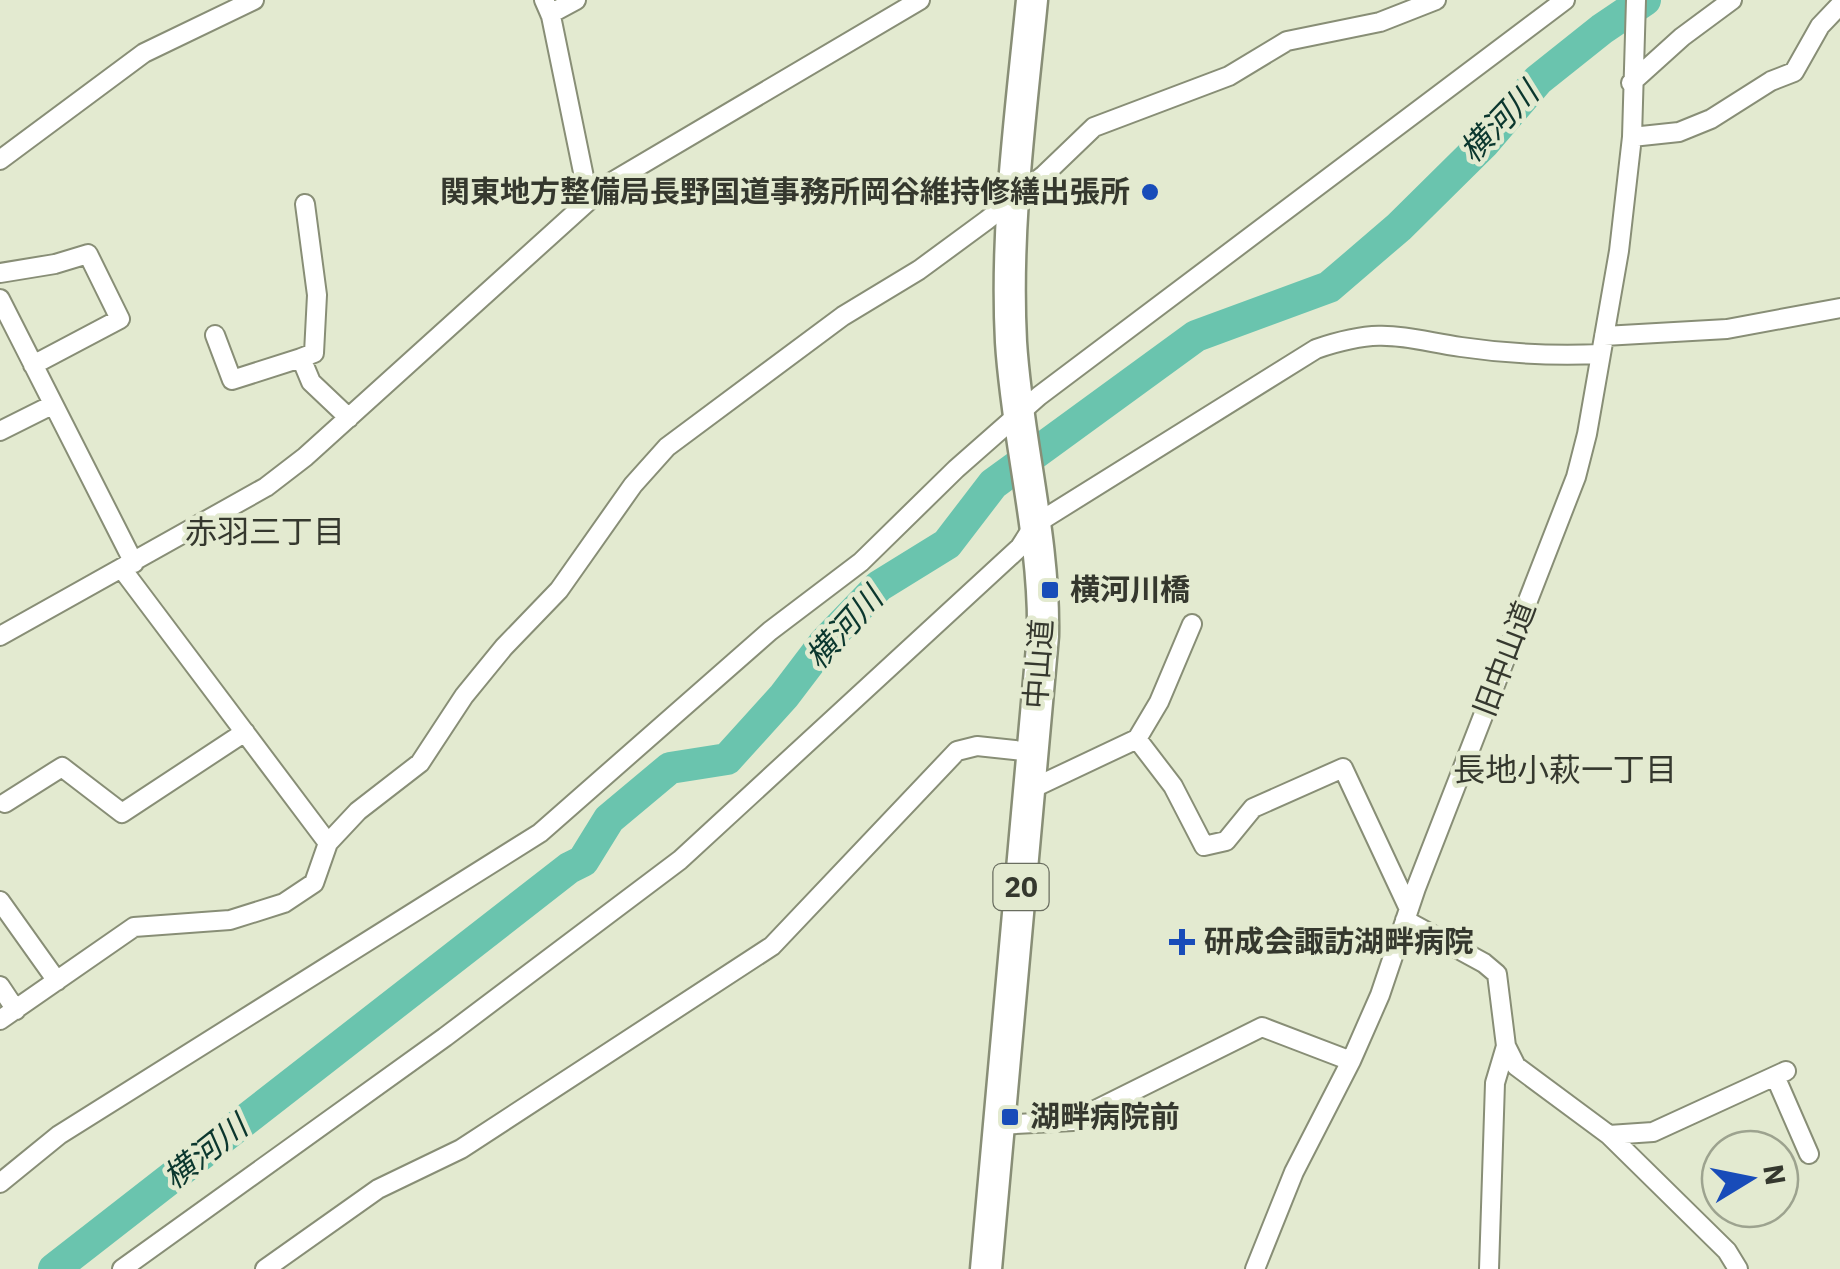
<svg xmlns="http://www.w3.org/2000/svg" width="1840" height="1269" font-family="'IBM Plex Sans','Noto Sans JP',sans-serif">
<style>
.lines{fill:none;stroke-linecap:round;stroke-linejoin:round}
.river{stroke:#6ac4ae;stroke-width:32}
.minor-casing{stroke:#888e76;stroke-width:22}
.trunk-casing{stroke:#888e76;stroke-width:35}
.minor{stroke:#fff;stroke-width:18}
.trunk{stroke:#fff;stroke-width:30}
.poi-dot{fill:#184cb9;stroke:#e3ead0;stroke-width:4}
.labels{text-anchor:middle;stroke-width:9;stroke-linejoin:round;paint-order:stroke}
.shield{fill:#e3ead0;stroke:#696d5f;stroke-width:2.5}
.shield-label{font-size:28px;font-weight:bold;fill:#35382e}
.poi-label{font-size:30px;font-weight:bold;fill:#35382e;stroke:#e3ead0;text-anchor:start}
.street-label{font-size:30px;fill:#35382e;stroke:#e3ead0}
.water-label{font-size:32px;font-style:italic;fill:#0b372e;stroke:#e3ead0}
.neighbourhood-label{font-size:32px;fill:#35382e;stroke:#e3ead0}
</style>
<rect width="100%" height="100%" fill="#e3ead0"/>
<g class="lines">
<path class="river" d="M 54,1269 L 569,868 L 583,861 L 609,819 L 670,768 L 727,759 L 784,696 L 825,642 L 879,586 L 947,544 L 993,484 L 1196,336 L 1329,287 L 1399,227 L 1484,143 L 1538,80 L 1602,29 L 1645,0"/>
<defs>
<path id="minor" d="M 544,0 L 551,16 L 584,177 L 595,194
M 550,14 L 576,0
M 1631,83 L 1682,37 L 1732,0
M 1632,137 L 1679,132 L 1711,119 L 1771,81 L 1794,72 L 1820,26 L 1840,5
M 0,160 L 144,53 L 254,0
M 0,273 L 55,264 L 88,254 L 120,319 L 33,365
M 0,299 L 134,563
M 215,335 L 232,380 L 301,358 L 311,382 L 349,418
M 1604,336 L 1727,329 L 1840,308
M 301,358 L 314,353 L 317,295 L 305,204
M 0,431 L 52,405
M 122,569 L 328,843
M 0,636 L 266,487 L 305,457 L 605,186 L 920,0
M 1137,739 L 1159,702 L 1192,624
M 1029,790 L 1137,739 L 1173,786 L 1204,846 L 1226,841 L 1253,808 L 1343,768 L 1409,909
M 5,803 L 62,767 L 122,813 L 245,732
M 0,901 L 57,981
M 1405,920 L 1484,963 L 1497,974 L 1506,1046 L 1516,1066 L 1609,1135 L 1727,1251 L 1738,1269
M 0,986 L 16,1010
M 0,1020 L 134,927 L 230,920 L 284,903 L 314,883 L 328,843 L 358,811 L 420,763 L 464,696 L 504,647 L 559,590 L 633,485 L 667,447 L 843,316 L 919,270 L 987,220 L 1044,175 L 1094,127 L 1229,76 L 1287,41 L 1380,22 L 1436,0
M 1775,1076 L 1809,1154
M 999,1125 L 1073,1121 L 1262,1027 L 1351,1061
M 1609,1135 L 1653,1132 L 1786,1071
M 0,1183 L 59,1135 L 540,833 L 770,631 L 861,562 L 956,469 L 1039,396 L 1565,0
M 122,1269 L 445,1037 L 680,860 L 1020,547 L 1034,525 L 1316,349 C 1381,327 1398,337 1461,347 C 1508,354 1554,356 1601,354
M 265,1269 L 378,1189 L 461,1149 L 772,946 L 957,751 L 977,746 L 1033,752
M 1255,1269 L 1294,1172 L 1351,1061 L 1380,995 L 1416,888 L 1576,477 L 1587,434 L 1619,251 L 1632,137 L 1636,0
M 1489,1269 L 1495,1083 L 1506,1046"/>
<path id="trunk" d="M 986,1269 L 1043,636 C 1045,537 1017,440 1011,342 C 1005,227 1021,113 1032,0"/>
</defs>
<use href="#minor" class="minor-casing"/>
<use href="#trunk" class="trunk-casing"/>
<use href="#minor" class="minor"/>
<use href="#trunk" class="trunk"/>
</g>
<g class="poi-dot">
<circle cx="1150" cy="192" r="10"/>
<rect x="1040" y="580" width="20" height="20" rx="5"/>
<path d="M1177 927h10v10h10v10h-10v10h-10v-10h-10v-10h10z"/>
<rect x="1000" y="1107" width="20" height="20" rx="5"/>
</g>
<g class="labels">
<rect class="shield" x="993.5" y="864" width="55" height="46" rx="8"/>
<g class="shield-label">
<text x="1021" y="897">20</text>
</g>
<g class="poi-label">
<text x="1130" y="202" text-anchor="end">関東地方整備局長野国道事務所岡谷維持修繕出張所</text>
<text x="1070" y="600">横河川橋</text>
<text x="1204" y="952">研成会諏訪湖畔病院</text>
<text x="1030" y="1127">湖畔病院前</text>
</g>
<g class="street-label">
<text transform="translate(1505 659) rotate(-69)" y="10">旧中山道</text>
<text transform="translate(1039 664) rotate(-86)" y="10">中山道</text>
</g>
<g class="water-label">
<text transform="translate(1499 122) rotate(-46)" y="11">横河川</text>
<text transform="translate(844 628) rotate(-48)" y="11">横河川</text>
<text transform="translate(205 1152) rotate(-38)" y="11">横河川</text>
</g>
<g class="neighbourhood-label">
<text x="265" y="543">赤羽三丁目</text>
<text x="1565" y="781">長地小萩一丁目</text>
</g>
</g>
<g transform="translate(1750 1179) rotate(80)"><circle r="48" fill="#e3ead0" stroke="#9da38f" stroke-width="2.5"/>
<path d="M0-8L18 38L0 25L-18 38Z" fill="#184cb9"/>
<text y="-15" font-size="28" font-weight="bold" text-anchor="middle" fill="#35382e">N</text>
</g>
</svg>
